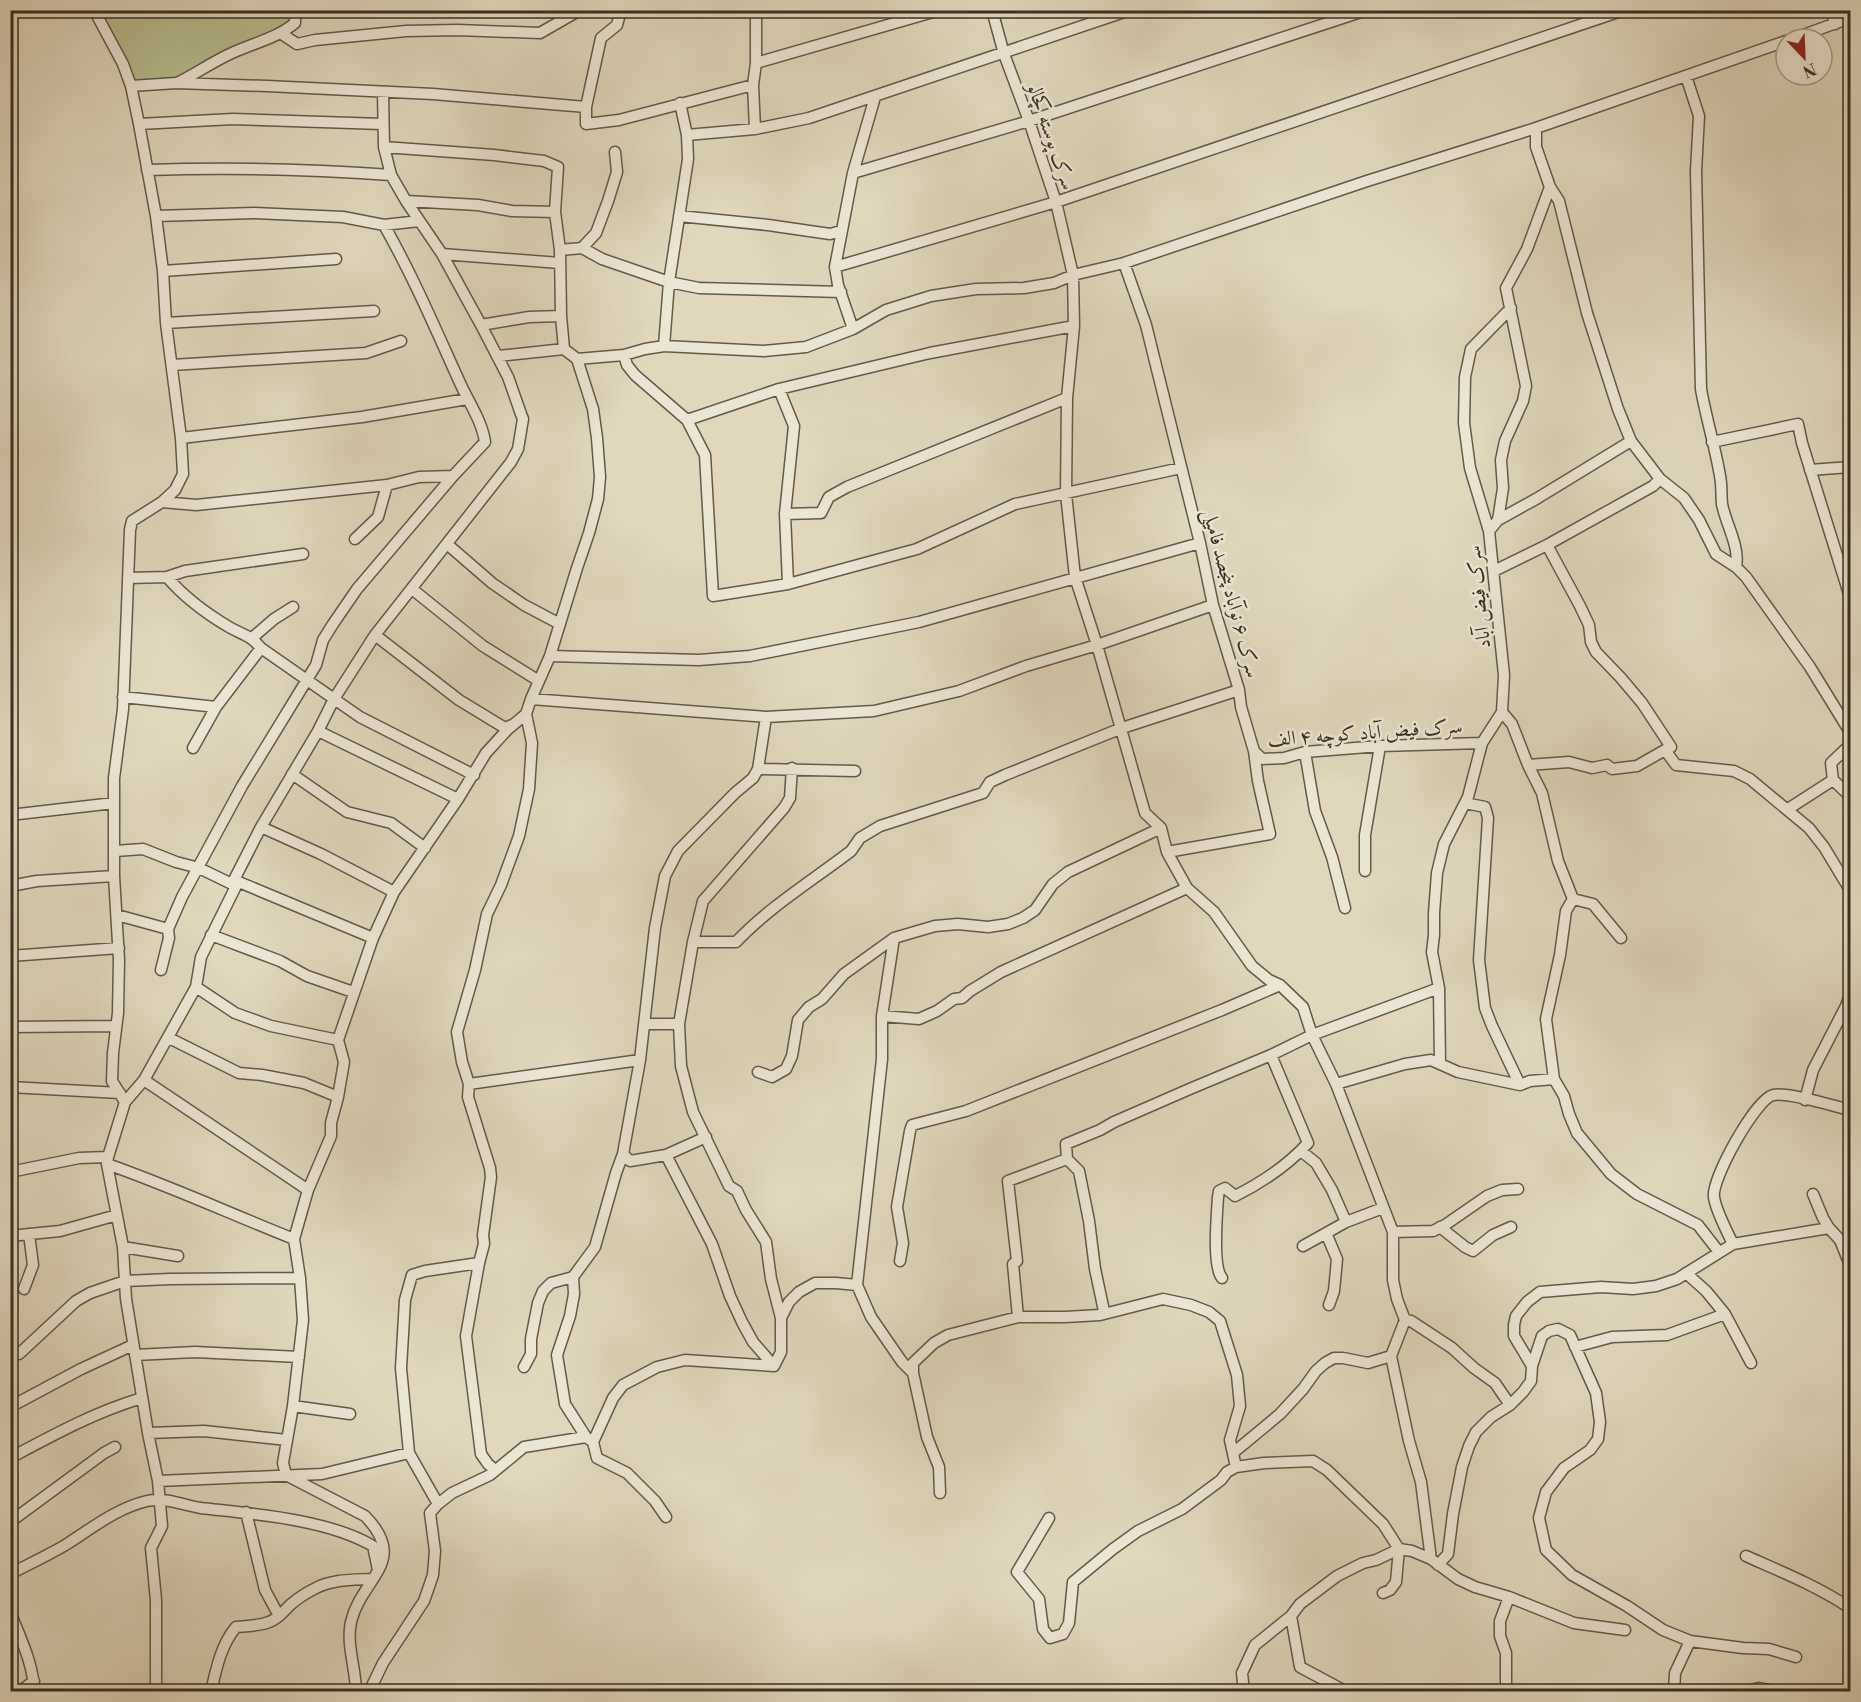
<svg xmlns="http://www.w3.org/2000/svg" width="1861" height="1702" font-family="'Libre Bodoni',Amiri,serif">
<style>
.green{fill:#b7bd8e;stroke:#787659;stroke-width:1.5}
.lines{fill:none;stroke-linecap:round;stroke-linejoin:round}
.minor-casing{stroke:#64594a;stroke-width:13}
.minor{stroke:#ebe5d4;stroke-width:10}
.labels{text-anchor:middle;stroke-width:5;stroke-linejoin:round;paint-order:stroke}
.street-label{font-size:20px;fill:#3a2f24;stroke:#ebe5d4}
</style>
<rect width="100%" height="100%" fill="#e0d7bd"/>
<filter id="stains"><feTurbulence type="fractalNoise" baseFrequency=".00333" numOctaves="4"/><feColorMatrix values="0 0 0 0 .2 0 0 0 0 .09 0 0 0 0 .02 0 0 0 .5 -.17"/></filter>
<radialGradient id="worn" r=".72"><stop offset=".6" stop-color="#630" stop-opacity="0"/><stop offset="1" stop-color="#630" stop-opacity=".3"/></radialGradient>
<path class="green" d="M 94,11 L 295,11 L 295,23 L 176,83 L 131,86 Z"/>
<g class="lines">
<defs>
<path id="minor" d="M 94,10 L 123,64 L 131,86 L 139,124 L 156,216 L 163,271 L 166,323 L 181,438 L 183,474 L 175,490 L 162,502 L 132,521 L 130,530 L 123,709 L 114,778 L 114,876 L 119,960 L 118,1013 L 113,1053 L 112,1081 L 125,1102
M 621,10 L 617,25 L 601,38 L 586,107 L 586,124 L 619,120 L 753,85
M 992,10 L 1004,54 L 1029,121 L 1056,202 L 1073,275 L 1074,326 L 1067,398 L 1066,494 L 1075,577 L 1097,645 L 1145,813 L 1161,828 L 1167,852 L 1187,888 L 1214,912 L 1252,966 L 1269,980 L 1280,985 L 1303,1007 L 1312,1035 L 1336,1084 L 1393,1232 L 1393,1280 L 1397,1299 L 1405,1320 L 1411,1321 L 1452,1348 L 1474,1368 L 1495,1383 L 1510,1405
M 1831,10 L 1835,24
M 282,34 L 297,44 L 315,40 L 406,31 L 457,30 L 540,33 L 580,10
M 1792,39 L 1850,18
M 756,63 L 940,10
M 1686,76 L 1699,116 L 1696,171 L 1701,389 C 1706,418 1715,446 1720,476 C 1722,485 1721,495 1722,504 C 1726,525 1740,546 1736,567
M 179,82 C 197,73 214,61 232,53 C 254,43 277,38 295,23 L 295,10
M 131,86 L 176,83 L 267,86 L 433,94 L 586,107
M 139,124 L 233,119 L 382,124
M 1536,128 L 1536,147 L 1550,187 L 1559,201 L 1587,313 L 1618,409 L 1631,441 L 1660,479 L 1684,498 L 1699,520 L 1716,554 L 1736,567 L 1746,577 L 1810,667 L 1850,732
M 755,129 L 753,85 L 756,63 L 756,10
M 687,135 L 755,129 L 809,118 L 1130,10
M 384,147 L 494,155 L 544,161 L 558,167 L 555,212 L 560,250 L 561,316 L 564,349 L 577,359 L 593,409 L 597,438 L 600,477 L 598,499 L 589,533 L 577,568 L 550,656 L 531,699 L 526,714 L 532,743 L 529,789 L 519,836 L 501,885 L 487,914 L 475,970 L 457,1032 L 462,1062 L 469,1084 L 468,1097 L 490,1168 L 491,1177 L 483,1235 L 484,1244 L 479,1263 L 466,1336 L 481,1454 L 488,1464 L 495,1470
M 147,170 C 229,167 309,169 391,175
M 853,173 L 1029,121 L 1367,10
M 406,201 L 478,205 L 512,211 L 555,212
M 156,216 L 254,213 L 343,217 L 384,225 L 419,221
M 679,216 L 768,225 L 830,234 L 841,231
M 582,248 L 596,233 L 608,201 L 617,172 L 615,152
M 560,250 L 582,248 L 602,259 L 669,282 L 699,288 L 841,292
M 442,254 L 560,263
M 1124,263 L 1146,325 L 1200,543 L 1213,605 L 1239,690 L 1241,707 L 1254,751 L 1258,781 L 1270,834 L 1167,852
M 835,267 L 1056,202 L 1624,10
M 163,271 L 336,259
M 166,323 L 374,311
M 481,325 L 529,317 L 561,316
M 853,329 L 838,285 L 835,267 L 853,173 L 875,97
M 664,346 L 669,282 L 688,159 L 687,135 L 680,103
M 624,355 L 627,365 L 635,375 L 687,420 L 705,455 L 713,596 L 788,584 L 917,549 L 1015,504 L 1181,468
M 498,356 L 564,349
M 577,359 L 624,355 L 645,349 L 664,346 L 764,351 L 806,347 L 853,329 L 886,310 L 931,296 L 976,289 L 1024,288 L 1054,283 L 1073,275 L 1124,263 L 1367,181 L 1536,128 L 1786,41
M 172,365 L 366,353 L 401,341
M 779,389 L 794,426 L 785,514 L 788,584
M 687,420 L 779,389 L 930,353 L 1074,326
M 181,438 L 362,417 L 467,399
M 1712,442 L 1798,424 L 1802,443 L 1850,597
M 1810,470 L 1850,467
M 162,502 L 196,505 L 387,485 L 419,477 L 453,476
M 785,514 L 821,513 L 829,497 L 847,487 L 1067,398
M 1498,520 L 1536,499 L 1631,441
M 1489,531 L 1470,468 L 1464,423 L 1465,377 L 1471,349 L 1511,308
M 355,539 L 378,517 L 387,485
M 447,544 L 492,583 L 524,605 L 560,624
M 1547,545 L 1580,606 L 1589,625 L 1591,642 L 1596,652 L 1621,678 L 1642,703 L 1671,747 L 1665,750 L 1676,765 L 1734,771 L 1750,779 L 1809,828 L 1824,847 L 1850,890
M 1494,571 L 1547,545 L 1653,486 L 1660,479
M 167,577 C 184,597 207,614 229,627 C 243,635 250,635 261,648 L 360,717 L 474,775
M 129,578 L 167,577 L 185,571 L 303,554
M 412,589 L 483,646 L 539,681
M 375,635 L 459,700 L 505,728 L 512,725
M 252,638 L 274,619 L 293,607
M 550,656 L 699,660 L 750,656 L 919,622 L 1200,543
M 123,697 L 216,707
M 531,699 L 766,717 L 874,711 L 959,691 L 1026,666 L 1097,645 L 1213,605
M 1502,712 L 1512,724 L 1528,765 L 1542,793 L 1558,861 L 1573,899 L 1566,911 L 1560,955 L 1546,1019 L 1554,1079 L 1564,1096 L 1569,1114 L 1577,1133 L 1611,1174 L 1637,1194 L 1698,1225 L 1719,1252
M 318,731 L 458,799
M 1850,745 L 1831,763 L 1833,780 L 1850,796
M 193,748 L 216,707 L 261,648
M 1254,751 L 1262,759 L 1284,758 L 1305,752 L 1380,746 L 1482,743
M 1305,752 L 1315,811 L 1332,857 L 1345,908
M 1528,765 L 1569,762 L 1592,768 L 1607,765 L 1612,769 L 1637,766 L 1665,750
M 758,769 L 855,771
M 292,774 L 347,812 L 391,823 L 425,848
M 1465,803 L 1485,807 L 1488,818 L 1479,960 L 1485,1008 L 1492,1026 L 1520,1085
M 1788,809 L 1833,780
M 10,815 L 114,803
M 261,827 L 321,854 L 394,892
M 115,851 L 143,849 L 176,862 L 199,868 L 236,886
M 1365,871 L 1365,835 L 1380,746
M 234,880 L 373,938
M 10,886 L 37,881 L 114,876
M 1573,899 L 1593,904 L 1621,938
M 117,915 L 168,929
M 211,935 L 280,961 L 307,976 L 353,992
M 894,938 L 882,1016 L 882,1059 L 857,1285 L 871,1317 L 902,1362 L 913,1373
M 693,942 L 736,942 C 769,907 813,880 851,851 L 860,838 L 880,826 L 983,793 L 990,782 L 1005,775 L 1122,728 L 1239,690
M 10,956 L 119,948
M 161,970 L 169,938 L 168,929 L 182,897 L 242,786 L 316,665 L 323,640 L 333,624 L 357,589 L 453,476 L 485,442 C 482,421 469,403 460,383 C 436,330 413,276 384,225
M 196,987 L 235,1013 L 271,1026 L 338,1040
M 882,1016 L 919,1019 L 937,1011 L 954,999 L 962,998 L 970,991 L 1001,972 L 1187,888
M 644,1024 L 679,1024
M 10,1027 L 116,1026
M 169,1038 L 239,1073 L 262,1075 L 304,1083 L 338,1097
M 1440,1064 L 1439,988 L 1432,952 L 1434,935 L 1434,913 L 1437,873 L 1444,844 L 1468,797 L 1482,743 L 1502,712 L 1504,675 L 1489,531 L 1498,520 L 1503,488 L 1501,460 L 1505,441 L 1523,401 L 1526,386 L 1506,288 L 1527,249 L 1550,187
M 758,1072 L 772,1077 L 786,1069 L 792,1056 L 798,1020 L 809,1007 L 822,999 L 844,974 L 894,938 L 935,926 L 958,924 L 988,927 L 1008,924 L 1023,918 L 1035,910 L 1053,884 L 1068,872 L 1161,828
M 144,1080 L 308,1190
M 469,1084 L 640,1060
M 1336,1084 L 1405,1064 L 1431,1060 L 1458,1072 L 1520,1085 L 1530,1081 L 1554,1079
M 10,1087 L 120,1093
M 1805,1100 L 1813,1070 L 1846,1006 L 1850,994
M 1301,1151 L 1316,1163 L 1332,1190 L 1346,1222
M 623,1154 L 630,1161 L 666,1155 L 706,1137
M 666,1155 L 712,1244 L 730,1296 L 742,1322 L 753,1342 L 774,1366
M 107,1164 C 170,1186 231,1214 294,1239
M 10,1172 L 79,1158 L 108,1157
M 1813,1194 L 1823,1218 L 1829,1228 L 1840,1240 L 1850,1265
M 1440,1227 L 1465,1247 L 1473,1251 L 1493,1235 L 1511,1227
M 1393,1232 L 1433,1231 L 1445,1225 L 1487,1196 L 1502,1190 L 1518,1189
M 1326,1233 L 1337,1259 L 1334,1291 L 1329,1305
M 10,1236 L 60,1231 L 117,1215
M 1733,1244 C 1728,1234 1715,1207 1714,1197 C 1711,1179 1756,1099 1773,1095 C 1789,1092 1833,1106 1850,1110
M 1303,1246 L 1346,1222 L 1383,1208
M 123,1247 L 178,1256
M 900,1261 L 903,1243 L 897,1207 L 910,1131 L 912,1125 L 966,1111 L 1222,1010 L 1280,985
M 1686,1273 L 1706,1291 L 1725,1314 L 1751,1363
M 1222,1278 C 1212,1266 1217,1214 1218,1197 L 1219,1191 L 1225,1188 L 1235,1196 C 1263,1182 1287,1166 1308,1143 L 1271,1055
M 24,1289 L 33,1265 L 29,1234
M 1100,1315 L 1104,1311 L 1095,1269 L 1089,1221 L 1079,1171 L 1067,1159 L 1066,1144 L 1100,1130 L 1114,1122 L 1192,1088 L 1271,1055 L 1312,1035 L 1439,988
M 1018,1317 L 1013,1264 L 1017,1261 L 1008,1181 L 1067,1159
M 781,1318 L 771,1279 L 766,1242 L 746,1210 L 737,1191 L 729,1186 L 693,1112 L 681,1066 L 679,1024 L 693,942 L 703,901 L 784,808 L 790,798 L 792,768
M 1405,1320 L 1391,1356 L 1409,1441 L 1421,1482 L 1431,1559
M 1575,1347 L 1612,1337 L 1667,1335 L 1725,1314
M 19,1354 L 76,1301 L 90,1293 L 125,1281 L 170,1279 L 300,1278
M 135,1355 L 195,1352 L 299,1357
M 774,1366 L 781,1352 L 781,1318 L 789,1302 L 799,1292 L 815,1283 L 836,1283 L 857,1285
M 1532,1366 L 1514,1336 L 1514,1325 L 1516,1316 L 1527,1302 L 1540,1292 L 1601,1287 L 1633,1289 L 1656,1286 L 1677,1279 L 1733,1244 L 1829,1228
M 524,1367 L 531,1354 L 531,1339 L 538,1303 L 543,1291 L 551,1283 L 573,1277
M 293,1406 L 350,1414
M 10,1407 L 81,1369 L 133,1345
M 148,1433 L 204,1431 L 287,1440
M 593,1442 L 613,1398 L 623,1385 L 657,1367 L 685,1360 L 774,1366
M 1233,1453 L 1280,1414 L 1303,1389 L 1316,1371 L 1325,1363 L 1334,1358 L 1343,1358 L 1368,1363 L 1391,1356
M 10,1458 C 53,1435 95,1412 142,1398
M 158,1481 L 322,1474 L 409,1453
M 940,1493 L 939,1467 L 927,1437 L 913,1373 L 913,1363 L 934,1343 L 948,1335 L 1018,1317 L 1065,1317 L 1100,1315 L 1163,1299 L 1191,1305 L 1209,1312 L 1220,1321 L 1237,1375 L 1240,1406 L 1230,1440 L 1236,1467
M 438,1504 L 409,1453 L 401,1368 L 405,1300 L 412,1275 L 425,1271 L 479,1263
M 246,1512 L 265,1590 L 279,1616
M 666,1517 L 655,1501 L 627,1473 L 597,1458 L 593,1442 L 586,1437 L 565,1404 L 557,1355 L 570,1316 L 574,1294 L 573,1277 L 595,1247 L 616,1173 L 623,1154 L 640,1060 L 655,928 L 665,876 L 678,851 L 735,793 L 753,778 L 758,769 L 766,717
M 1049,1518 L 1017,1572 L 1039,1599 L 1043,1629 L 1050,1638 L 1063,1634 L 1069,1623 L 1073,1582 L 1113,1549 L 1138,1531 L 1182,1509 L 1221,1480 L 1227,1472 L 1236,1467 L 1264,1463 L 1313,1461 L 1327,1470 L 1383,1524 L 1399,1549 L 1396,1582 L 1390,1590 L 1383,1593
M 10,1522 L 104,1453 L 115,1447
M 1746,1556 C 1782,1572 1817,1586 1850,1608
M 1438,1565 L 1448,1554 L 1453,1514 L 1462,1467 L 1469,1446 L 1476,1432 L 1491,1417 L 1510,1405 L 1523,1392 L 1531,1381 L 1532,1366 L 1542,1336 L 1549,1331 L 1558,1329 L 1570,1335 L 1596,1393 L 1600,1422 L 1598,1439 L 1590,1450 L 1564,1468 L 1546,1492 L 1539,1518 L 1546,1550 L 1572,1575 L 1627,1606 L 1663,1630 L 1690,1641 L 1743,1648 L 1769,1649 L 1796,1657
M 10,1574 C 29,1564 49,1555 67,1544 C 92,1528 117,1508 147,1501 C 165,1497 183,1505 201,1508 C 254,1514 327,1519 373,1546 L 378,1570
M 10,1612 C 20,1637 34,1665 34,1692
M 1291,1616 L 1300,1667 L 1343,1690 L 1352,1692
M 19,1692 L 34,1681
M 156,1692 L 156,1600 L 151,1548 L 162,1526 L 158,1481 L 148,1433 L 126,1299 L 123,1247 L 107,1164 L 108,1157 L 125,1102 L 144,1080 L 196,987 L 201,957 L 236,886 L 234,880 L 261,827 L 318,731 L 334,699 L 375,635 L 511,462 L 518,449 L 523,419 L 521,414 L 508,377 L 481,325 L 442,254 L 406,201 L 391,175 L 384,147 L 383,92
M 211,1692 C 216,1669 221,1645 236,1627 C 247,1626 259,1626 269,1622 C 278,1619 284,1611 290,1605 C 297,1599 306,1593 314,1589 C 331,1579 353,1580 373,1579
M 356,1692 C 356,1669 346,1645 351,1622 C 361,1578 410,1562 365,1516 L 286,1475 L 283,1463 L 293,1406 L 303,1320 L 300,1278 L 294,1239 L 308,1190 L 331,1136 L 331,1123 L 338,1097 L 344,1062 L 338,1040 L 373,938 L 394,892 L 458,799 L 486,753 L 507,730 L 526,714
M 369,1692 L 383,1663 L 424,1601 L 433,1575 L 435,1551 L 430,1513 L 438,1504 L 452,1493 L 490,1475 L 524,1447 L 586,1437
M 1244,1692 L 1242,1673 L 1255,1645 L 1291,1616 L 1300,1604 L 1337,1576 L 1363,1563 L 1376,1560 L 1399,1549 L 1412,1551 L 1431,1559 L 1458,1579 L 1475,1587 L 1509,1597 L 1574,1623 L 1625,1630
M 1506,1692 L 1506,1653 L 1500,1636 L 1500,1621 L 1509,1597
M 1674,1692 L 1675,1673 L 1690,1641
M 1743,1692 L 1759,1688 L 1779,1692
M 1850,1692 L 1850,1691"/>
</defs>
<use href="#minor" class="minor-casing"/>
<use href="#minor" class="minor"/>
</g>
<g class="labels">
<g class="street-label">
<text transform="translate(1052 136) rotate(71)" y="7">سرک پوسته کچالو</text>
<text transform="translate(1232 593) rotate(75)" y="7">سرک ۶ نوآباد پنجصد فامیلی</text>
<text transform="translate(1478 597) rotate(-96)" y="7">سرک فيض آباد</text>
<text transform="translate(1365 732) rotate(-4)" y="7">سرک فيض آباد کوچه ۴ الف</text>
</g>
</g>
<rect width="1861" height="1702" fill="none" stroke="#e0d7bd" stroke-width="36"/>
<rect x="12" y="12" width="1837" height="1678" fill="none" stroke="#3a2f24" stroke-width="3"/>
<rect x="18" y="18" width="1825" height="1666" fill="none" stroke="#3a2f24" stroke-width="1.5"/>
<g transform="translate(1804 57) rotate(157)"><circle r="28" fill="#ebe5d4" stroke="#a49c8e" stroke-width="1.5"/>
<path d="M0-4.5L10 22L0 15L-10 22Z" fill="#8f2418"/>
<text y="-9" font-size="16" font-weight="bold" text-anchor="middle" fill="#3a2f24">N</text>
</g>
<rect width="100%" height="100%" filter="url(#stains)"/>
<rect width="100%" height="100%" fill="url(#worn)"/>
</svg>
